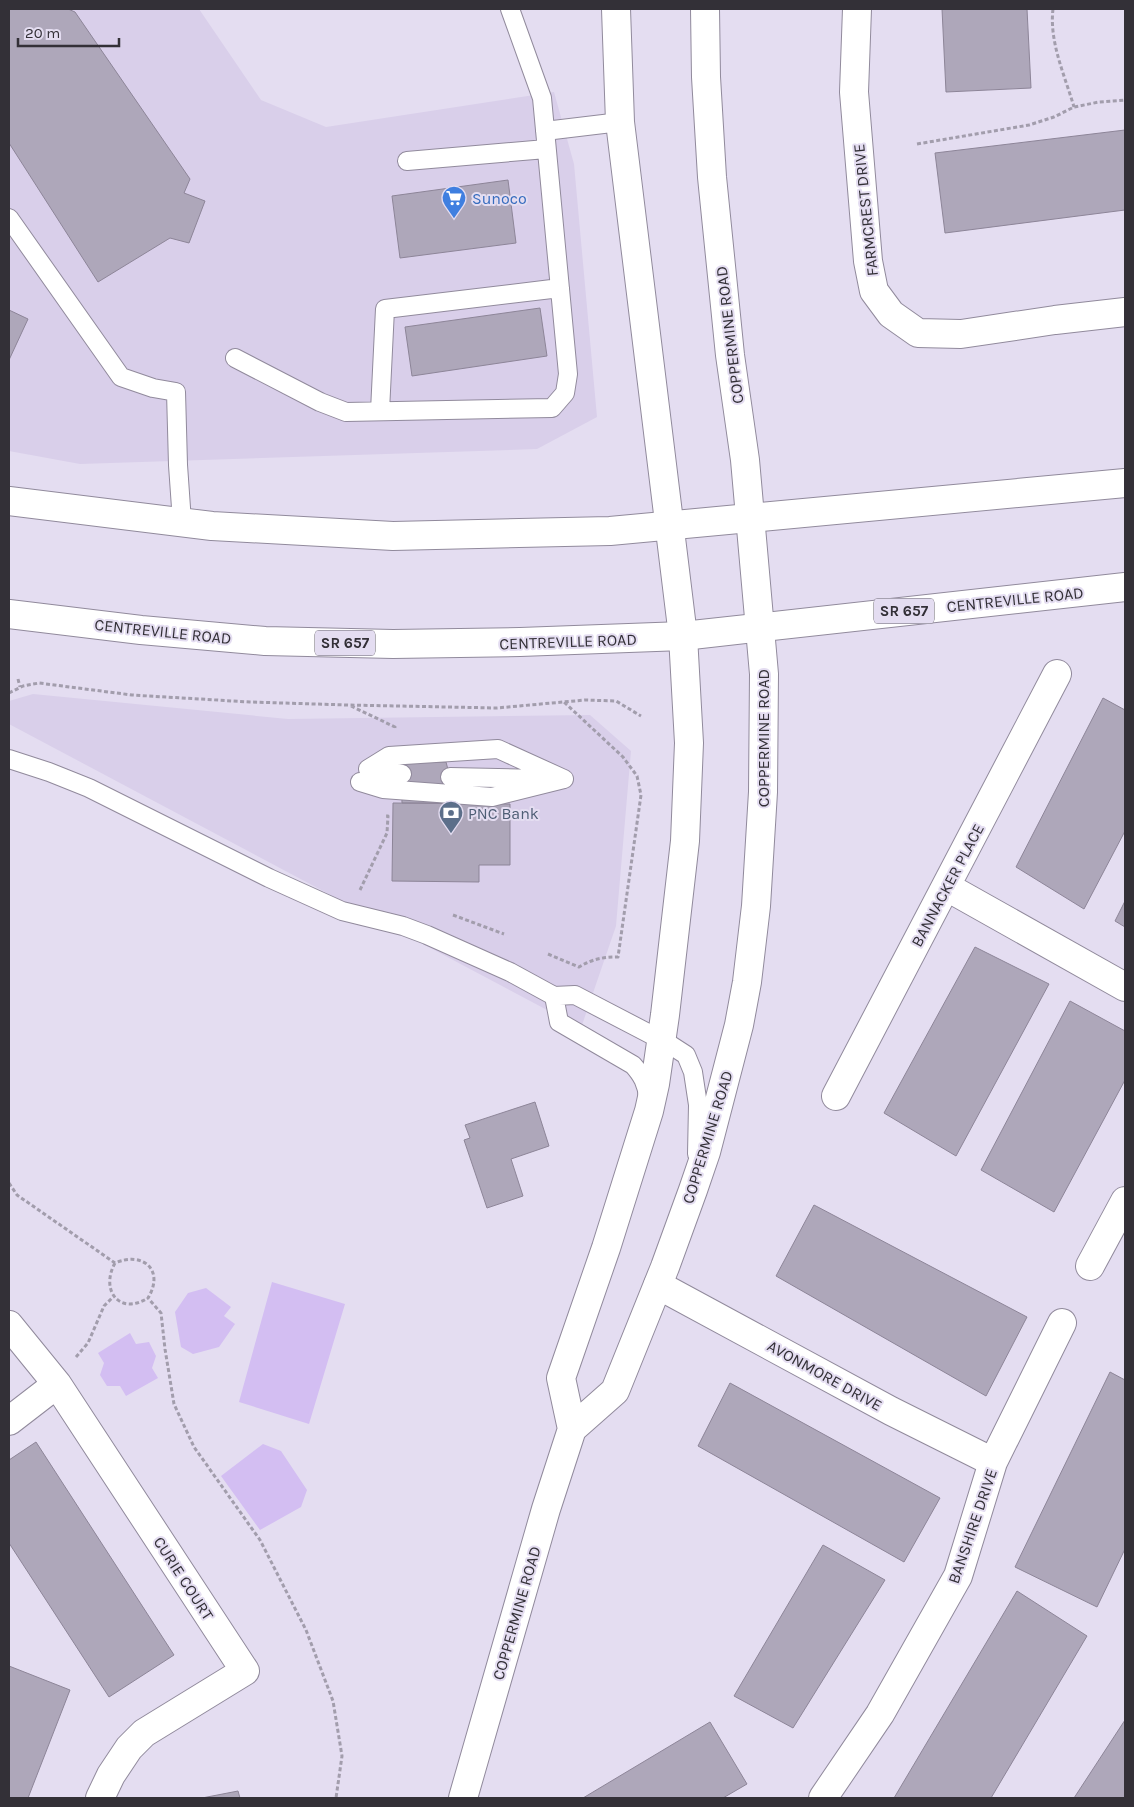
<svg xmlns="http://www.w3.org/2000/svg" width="1134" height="1807" font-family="Karla,sans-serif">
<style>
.built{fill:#d9cfea}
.green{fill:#d3bef2}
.building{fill:#aea7ba;stroke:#8d8598}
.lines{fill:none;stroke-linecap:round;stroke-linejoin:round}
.lane-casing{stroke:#918a9c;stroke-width:20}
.street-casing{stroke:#918a9c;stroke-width:30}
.secondary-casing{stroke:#918a9c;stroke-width:30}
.primary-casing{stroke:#918a9c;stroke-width:30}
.path{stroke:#a29dac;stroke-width:3;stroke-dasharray:4 2.5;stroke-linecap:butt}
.lane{stroke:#fff;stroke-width:18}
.street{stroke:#fff;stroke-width:28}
.secondary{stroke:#fff;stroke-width:28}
.primary{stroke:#fff;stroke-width:28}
.labels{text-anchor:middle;stroke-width:4;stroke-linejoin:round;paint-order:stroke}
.shield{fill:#e4ddf1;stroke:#68646f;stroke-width:1}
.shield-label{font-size:15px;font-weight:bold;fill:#333037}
.shop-label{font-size:16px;fill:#366cbe;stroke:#e4ddf1;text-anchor:start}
.street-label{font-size:16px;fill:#333037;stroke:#e4ddf1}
.service-label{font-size:16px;fill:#4e5e75;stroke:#e4ddf1;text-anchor:start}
</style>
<rect width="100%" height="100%" fill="#e4ddf1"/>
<path class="built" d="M 9,9 L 199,9 L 261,100 L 326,127 L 554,92 L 574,164 L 597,417 L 537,449 L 80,464 L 9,451 Z
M 33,694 L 288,719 L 590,715 L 631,751 L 616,926 L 581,1028 L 9,724 L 9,701 Z"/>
<path class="green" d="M 272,1282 L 345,1304 L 309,1424 L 239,1402 Z
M 206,1288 L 231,1307 L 224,1316 L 235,1324 L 219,1347 L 193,1354 L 181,1347 L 175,1312 L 188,1293 Z
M 130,1333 L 136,1344 L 149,1342 L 156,1356 L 152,1368 L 158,1378 L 126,1396 L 120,1386 L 107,1386 L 100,1375 L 104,1363 L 98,1353 Z
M 263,1444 L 281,1451 L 307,1490 L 301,1507 L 260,1530 L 221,1476 Z"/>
<path class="building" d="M 9,9 L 68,9 L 75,12 L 190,179 L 184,193 L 205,201 L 189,243 L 170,238 L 98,282 L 9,143 Z
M 942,9 L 1027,9 L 1031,88 L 946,92 Z
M 1125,130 L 1125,210 L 945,233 L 935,153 Z
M 508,180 L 516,243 L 400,258 L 392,196 Z
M 540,308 L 547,356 L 412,376 L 405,327 Z
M 9,310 L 28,319 L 9,360 Z
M 1103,698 L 1125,710 L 1125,831 L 1084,909 L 1016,867 Z
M 401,762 L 446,762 L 450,777 L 450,803 L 402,803 Z
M 393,803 L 510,804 L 510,865 L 479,865 L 479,882 L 392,881 Z
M 1125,901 L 1125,927 L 1115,921 Z
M 975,947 L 1049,984 L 956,1156 L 884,1113 Z
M 1070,1001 L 1125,1031 L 1125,1080 L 1054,1212 L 981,1170 Z
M 535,1102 L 549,1146 L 511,1159 L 523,1196 L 487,1208 L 464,1140 L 470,1138 L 465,1125 Z
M 814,1205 L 1027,1317 L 986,1396 L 776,1276 Z
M 1110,1372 L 1125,1380 L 1125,1549 L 1097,1607 L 1015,1567 Z
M 730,1383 L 940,1498 L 904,1562 L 698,1446 Z
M 36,1442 L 174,1655 L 109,1697 L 9,1543 L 9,1460 Z
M 823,1545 L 885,1580 L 793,1728 L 734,1696 Z
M 1017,1591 L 1087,1636 L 991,1798 L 894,1798 Z
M 9,1666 L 70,1690 L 28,1798 L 9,1798 Z
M 1125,1720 L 1125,1798 L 1074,1798 Z
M 710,1722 L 747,1784 L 723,1798 L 583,1798 Z
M 238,1791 L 240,1798 L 202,1798 Z"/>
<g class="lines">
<defs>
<path id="lane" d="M 545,131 L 620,122
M 407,161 L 546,149
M 9,218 L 121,377 L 153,388 L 176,392 L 178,465 L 182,522
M 235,358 L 320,402 L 346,412 L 552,408 L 565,393 L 568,374 L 542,98 L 510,9
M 380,411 L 385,309 L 560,288
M 9,759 L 49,772 L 89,788 L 269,878 L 342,911 L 403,926 L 427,935 L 510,972 L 554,996 L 575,995 L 669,1044 L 686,1055 L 693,1072 L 698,1105 L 697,1154
M 368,769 L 389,756 L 498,749 L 564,779
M 368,769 L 402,774
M 450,777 L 541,779
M 360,782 L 383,789 L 492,797 L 564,779
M 554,996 L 559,1022 L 633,1065 C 642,1075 647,1084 648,1098"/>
<path id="street" d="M 857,9 L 854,92 L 868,261 L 874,291 L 891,314 L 918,333 L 961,334 L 1055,320 L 1125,312
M 947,887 L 1125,987
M 836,1096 L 1057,674
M 1090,1266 L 1125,1201
M 658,1285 L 891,1411 L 993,1462
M 9,1325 L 57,1384 L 245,1671 L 144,1733 L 129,1748 L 111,1775 L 100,1798
M 9,1421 L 57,1384
M 823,1798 L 880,1714 L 958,1576 L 993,1462 L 1062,1323"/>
<path id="secondary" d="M 572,1429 L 615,1391 L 665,1267 L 693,1190 L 706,1152 L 739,1025 L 747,982 L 756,906 L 763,792 L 764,674 L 745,460 L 730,355 L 712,177 L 706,77 L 705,9
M 463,1798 L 546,1509 L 572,1429 L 561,1378 L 606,1248 L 649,1111 L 655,1084 L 665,1015 L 685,841 L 689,743 L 683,636 L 620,122 L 616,9"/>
<path id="primary" d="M 9,501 L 212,526 L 393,536 L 610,531 L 1125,483
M 9,614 L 141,630 L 265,641 L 393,644 L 520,642 L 683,636 L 1125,587"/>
</defs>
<use href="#lane" class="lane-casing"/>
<use href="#street" class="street-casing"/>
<use href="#secondary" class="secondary-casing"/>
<use href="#primary" class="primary-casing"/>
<path class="path" d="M 1053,9 C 1049,42 1065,76 1074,107
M 917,144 L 1029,125 L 1054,117 L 1074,107 L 1099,102 L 1125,100
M 18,679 L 20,687
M 9,693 L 23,686 L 39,683 L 132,695 L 250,702 L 348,705 L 497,708 L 585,700 L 616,701 L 641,716
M 351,706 L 395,727 L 394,730
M 360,890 L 387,833 L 388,816 L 386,816
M 453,915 L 504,934
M 548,954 L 579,967 C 592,959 603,957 618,957 L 641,795 L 637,776 L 623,757 L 564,702
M 9,1183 L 17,1195 L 115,1263 C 143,1251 165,1270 148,1298 L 161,1313 L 165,1349 L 174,1404 L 194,1447 L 260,1540 L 306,1630 L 333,1701 L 342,1756 L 336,1798
M 115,1263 C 100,1290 119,1316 148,1298
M 76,1357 L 88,1343 L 104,1306 L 113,1297"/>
<use href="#lane" class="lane"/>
<use href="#street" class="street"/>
<use href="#secondary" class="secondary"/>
<use href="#primary" class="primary"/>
</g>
<defs>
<symbol id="supermarket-pin" viewBox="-11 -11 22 30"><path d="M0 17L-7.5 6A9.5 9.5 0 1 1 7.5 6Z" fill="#3f7fe0" stroke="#e4ddf1"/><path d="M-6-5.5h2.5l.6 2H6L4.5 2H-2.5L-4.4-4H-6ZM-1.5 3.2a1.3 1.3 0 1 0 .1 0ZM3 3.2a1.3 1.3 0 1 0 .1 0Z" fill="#fff"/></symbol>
<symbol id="bank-pin" viewBox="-11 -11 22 30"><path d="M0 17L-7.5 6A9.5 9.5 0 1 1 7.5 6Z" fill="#5c6f8a" stroke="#e4ddf1"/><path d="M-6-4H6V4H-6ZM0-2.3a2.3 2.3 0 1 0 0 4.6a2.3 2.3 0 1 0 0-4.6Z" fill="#fff"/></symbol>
</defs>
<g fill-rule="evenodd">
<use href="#supermarket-pin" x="440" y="184" width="28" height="38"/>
<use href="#bank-pin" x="437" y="799" width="28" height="38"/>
</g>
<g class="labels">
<g class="shield">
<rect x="874" y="598.5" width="60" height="25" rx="4"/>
<rect x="315" y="630.5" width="60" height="25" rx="4"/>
</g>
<g class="shield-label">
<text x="904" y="616">SR 657</text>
<text x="345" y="648">SR 657</text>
</g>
<g class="shop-label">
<text x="472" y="204">Sunoco</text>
</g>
<g class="street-label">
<text transform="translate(865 210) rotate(-96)" y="6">FARMCREST DRIVE</text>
<text transform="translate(729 335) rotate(-97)" y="6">COPPERMINE ROAD</text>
<text transform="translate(1015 599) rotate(-6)" y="6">CENTREVILLE ROAD</text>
<text transform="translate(163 631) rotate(6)" y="6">CENTREVILLE ROAD</text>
<text transform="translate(568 641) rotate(-2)" y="6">CENTREVILLE ROAD</text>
<text transform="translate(763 738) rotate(-90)" y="6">COPPERMINE ROAD</text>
<text transform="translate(947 885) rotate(-62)" y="6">BANNACKER PLACE</text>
<text transform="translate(707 1137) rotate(-73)" y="6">COPPERMINE ROAD</text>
<text transform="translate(825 1375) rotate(29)" y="6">AVONMORE DRIVE</text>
<text transform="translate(972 1526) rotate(-71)" y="6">BANSHIRE DRIVE</text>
<text transform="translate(184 1578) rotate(57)" y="6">CURIE COURT</text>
<text transform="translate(516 1613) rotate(-74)" y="6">COPPERMINE ROAD</text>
</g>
<g class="service-label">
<text x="468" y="819">PNC Bank</text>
</g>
</g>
<rect width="1134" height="1807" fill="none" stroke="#333037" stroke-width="20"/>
<path d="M18 38v8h101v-8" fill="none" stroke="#333037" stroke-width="2.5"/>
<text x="25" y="38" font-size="15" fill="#333037" stroke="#e4ddf1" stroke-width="4" paint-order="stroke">20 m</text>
</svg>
